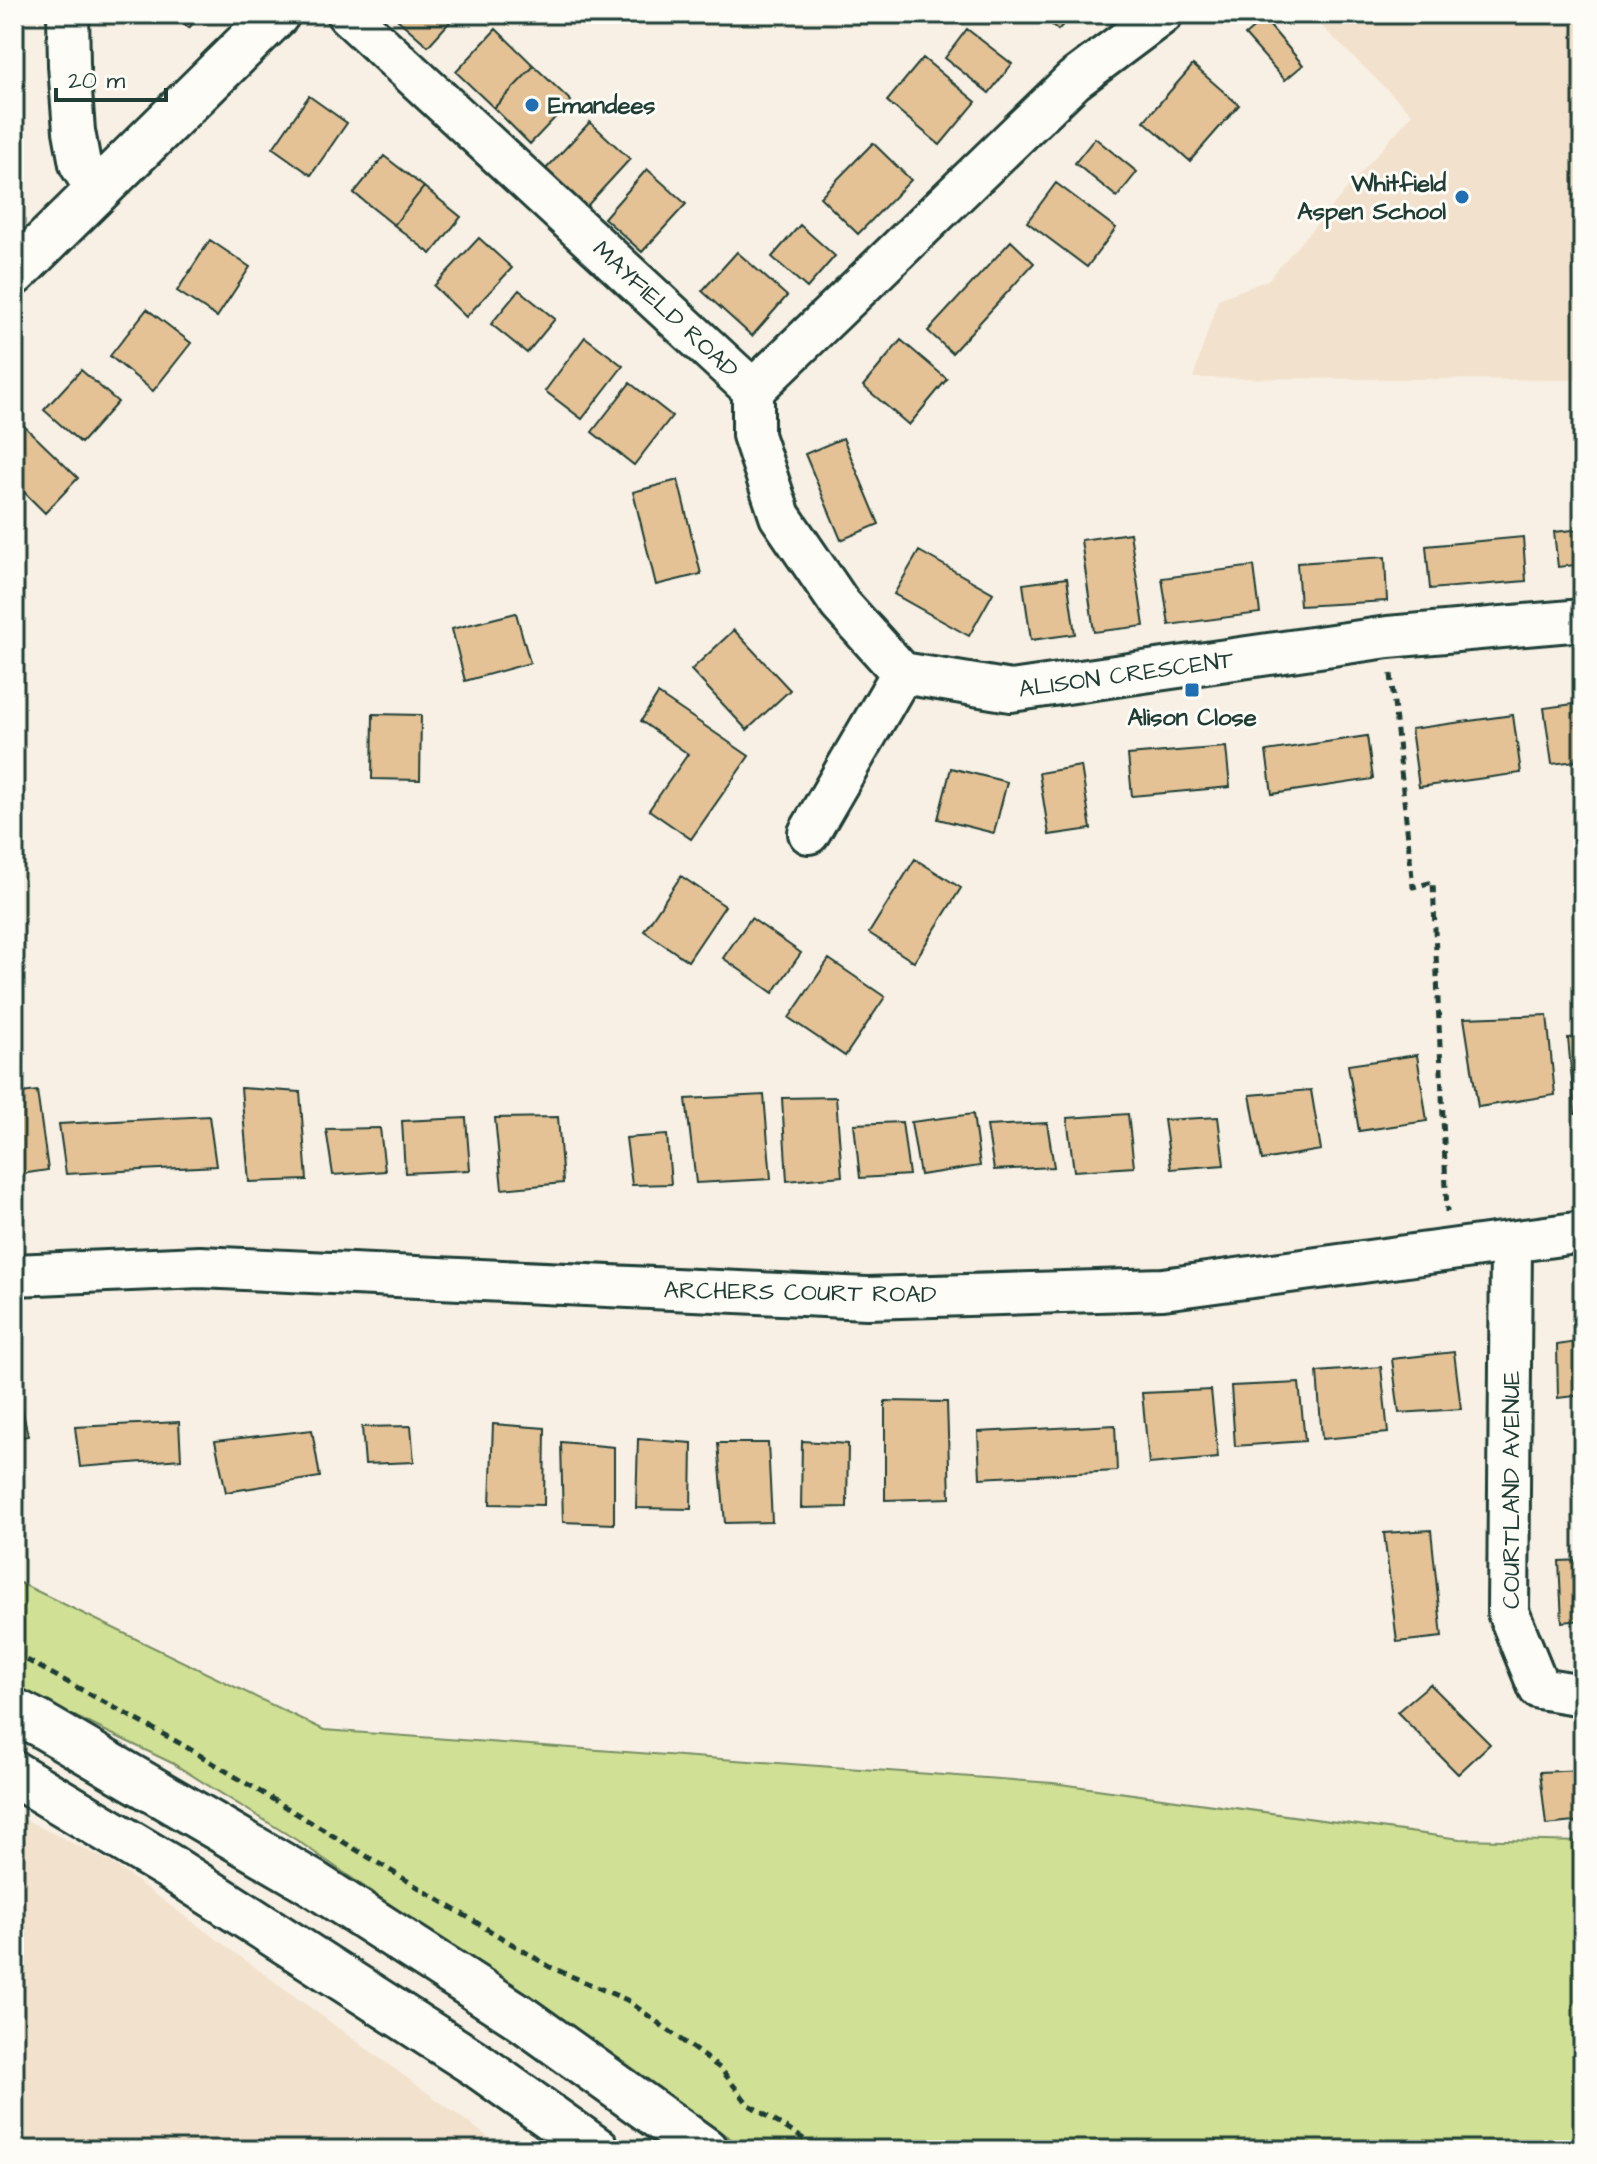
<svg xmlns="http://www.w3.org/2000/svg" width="1597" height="2164" font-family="'Architects Daughter',sans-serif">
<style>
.built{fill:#f2e2cd}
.green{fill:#d0e094;stroke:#788e64;stroke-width:2}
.building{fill:#e4c296;stroke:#1f3d34;stroke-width:2}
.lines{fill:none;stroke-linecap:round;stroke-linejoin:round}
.street-casing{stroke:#1f3d34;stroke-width:46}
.secondary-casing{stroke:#1f3d34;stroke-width:50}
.highway-casing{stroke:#1f3d34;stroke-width:50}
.path{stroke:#1f3d34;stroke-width:5;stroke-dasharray:8 6;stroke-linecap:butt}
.street{stroke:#fdfcf7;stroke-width:40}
.secondary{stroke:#fdfcf7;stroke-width:44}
.highway{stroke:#fdfcf7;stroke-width:44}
.poi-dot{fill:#1f6fb2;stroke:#fdfcf7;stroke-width:3}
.labels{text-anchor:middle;stroke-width:6;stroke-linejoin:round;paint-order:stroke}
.poi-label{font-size:24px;font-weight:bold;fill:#1f3d34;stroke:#fdfcf7;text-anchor:start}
.street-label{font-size:24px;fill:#1f3d34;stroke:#fdfcf7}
</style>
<rect width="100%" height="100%" fill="#f8f0e4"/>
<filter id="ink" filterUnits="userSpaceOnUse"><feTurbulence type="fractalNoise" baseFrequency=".0125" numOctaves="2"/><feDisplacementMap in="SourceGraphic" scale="16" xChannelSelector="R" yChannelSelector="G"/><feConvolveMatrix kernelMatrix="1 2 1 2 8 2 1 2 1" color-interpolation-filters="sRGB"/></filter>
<g filter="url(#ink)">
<path class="built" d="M 1309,14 L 1583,14 L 1583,380 L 1193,378 L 1218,299 L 1268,280 L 1412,114 Z
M 14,1814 L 109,1861 L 506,2150 L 14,2150 Z"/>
<path class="green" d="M 14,1580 L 324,1730 L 1053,1783 L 1460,1839 L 1583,1842 L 1583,2150 L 747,2150 L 298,1841 L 172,1763 L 14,1687 Z"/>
<path class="building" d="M 14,14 L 24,14 L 24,25 L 14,25 Z
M 172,14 L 201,14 L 189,28 Z
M 402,14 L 457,14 L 428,46 L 397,19 Z
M 1040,14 L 1073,14 L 1058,30 Z
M 1264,19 L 1303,65 L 1285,80 L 1245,35 Z
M 496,29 L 534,66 L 494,108 L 456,72 Z
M 967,29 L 1012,64 L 989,93 L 945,58 Z
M 14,43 L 16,43 L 16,93 L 14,93 Z
M 923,58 L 976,102 L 940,145 L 887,101 Z
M 1193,65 L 1239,105 L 1190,161 L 1144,121 Z
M 534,66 L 571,101 L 530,144 L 494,108 Z
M 309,96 L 347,123 L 311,175 L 273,148 Z
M 590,122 L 630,159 L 586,207 L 545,170 Z
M 1095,138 L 1137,172 L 1117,197 L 1075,163 Z
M 873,143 L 911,180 L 858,234 L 820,197 Z
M 384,156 L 424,187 L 394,225 L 354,193 Z
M 647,169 L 686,204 L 642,252 L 604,218 Z
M 1056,183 L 1116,228 L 1087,267 L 1027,222 Z
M 424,187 L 461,217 L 431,254 L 394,225 Z
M 800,225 L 835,256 L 807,288 L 772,257 Z
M 479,238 L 512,268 L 466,317 L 434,286 Z
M 210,240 L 250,267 L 217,317 L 177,291 Z
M 1011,241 L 1034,263 L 952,353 L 928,331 Z
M 737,252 L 787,296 L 752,336 L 702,291 Z
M 519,290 L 555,319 L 527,353 L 491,324 Z
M 147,309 L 191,343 L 153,391 L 110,356 Z
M 585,337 L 623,366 L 582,419 L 545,391 Z
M 901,340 L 947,379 L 909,425 L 863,386 Z
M 81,370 L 118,402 L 81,443 L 44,410 Z
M 630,383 L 672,416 L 634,465 L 592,432 Z
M 20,422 L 78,478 L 45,513 L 14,482 L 14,429 Z
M 843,438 L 879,524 L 841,540 L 805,454 Z
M 678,480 L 701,574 L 656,585 L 633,492 Z
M 1583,529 L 1583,564 L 1558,567 L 1554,532 Z
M 1130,533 L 1144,626 L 1094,632 L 1081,540 Z
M 1523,537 L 1526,581 L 1430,589 L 1426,546 Z
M 919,551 L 993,593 L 969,636 L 894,594 Z
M 1385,557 L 1387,601 L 1300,606 L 1297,563 Z
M 1254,566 L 1260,613 L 1169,625 L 1162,578 Z
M 1067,578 L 1075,634 L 1031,640 L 1023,584 Z
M 516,613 L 530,663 L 465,681 L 452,629 Z
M 734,630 L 790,690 L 747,730 L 691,670 Z
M 658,694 L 749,756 L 691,839 L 649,810 L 688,754 L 641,721 Z
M 1581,703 L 1583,760 L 1552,764 L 1544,708 Z
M 373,714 L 421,715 L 420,780 L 372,779 Z
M 1513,715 L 1521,773 L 1419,787 L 1411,729 Z
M 1367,736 L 1373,779 L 1272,794 L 1266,751 Z
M 1226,747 L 1230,787 L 1132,796 L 1128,755 Z
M 1081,766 L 1091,829 L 1049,835 L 1039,773 Z
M 951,768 L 1007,782 L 994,833 L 938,819 Z
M 915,859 L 961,888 L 914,962 L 869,933 Z
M 681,876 L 725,906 L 688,961 L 644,931 Z
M 751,918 L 801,953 L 773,993 L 723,958 Z
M 829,959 L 885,997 L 845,1056 L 789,1018 Z
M 1547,1015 L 1555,1095 L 1478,1107 L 1464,1018 Z
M 1583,1037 L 1583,1113 L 1575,1114 L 1568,1038 Z
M 1417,1055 L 1427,1121 L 1359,1131 L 1348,1065 Z
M 241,1088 L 300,1092 L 307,1180 L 249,1182 Z
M 1311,1090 L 1321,1150 L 1262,1160 L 1250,1095 Z
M 37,1091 L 48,1170 L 14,1175 L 14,1094 Z
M 764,1095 L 771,1179 L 696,1183 L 686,1099 Z
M 836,1097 L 842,1176 L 787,1181 L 782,1098 Z
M 973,1114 L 980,1166 L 920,1175 L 911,1122 Z
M 1128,1114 L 1134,1167 L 1074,1171 L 1067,1118 Z
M 209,1116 L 216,1166 L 66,1174 L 59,1124 Z
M 558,1117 L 563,1183 L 502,1189 L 495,1118 Z
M 1218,1117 L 1224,1165 L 1171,1169 L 1164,1120 Z
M 466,1118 L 470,1170 L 405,1173 L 402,1121 Z
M 902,1122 L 909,1175 L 860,1178 L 854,1124 Z
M 1047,1123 L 1054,1167 L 994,1170 L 987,1126 Z
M 380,1128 L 385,1171 L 333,1175 L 326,1129 Z
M 667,1135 L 671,1184 L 632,1185 L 626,1138 Z
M 1583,1341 L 1583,1395 L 1558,1398 L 1557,1345 Z
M 1454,1352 L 1461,1409 L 1399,1413 L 1392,1359 Z
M 1381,1367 L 1388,1433 L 1322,1439 L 1317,1372 Z
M 1299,1383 L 1305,1441 L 1235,1446 L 1231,1386 Z
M 14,1390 L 18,1390 L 28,1436 L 14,1438 Z
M 1211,1390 L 1218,1458 L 1149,1464 L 1142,1393 Z
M 885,1401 L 947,1402 L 950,1498 L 885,1500 Z
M 179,1422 L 181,1459 L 80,1467 L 75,1427 Z
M 493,1424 L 545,1428 L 544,1505 L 490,1504 Z
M 1115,1425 L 1117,1471 L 980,1478 L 978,1432 Z
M 411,1426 L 414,1462 L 365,1464 L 362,1427 Z
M 312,1430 L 320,1477 L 226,1492 L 215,1441 Z
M 638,1439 L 692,1443 L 691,1509 L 636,1508 Z
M 802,1441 L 848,1444 L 847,1507 L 801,1508 Z
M 561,1442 L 614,1447 L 614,1524 L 563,1522 Z
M 718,1443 L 768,1443 L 772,1522 L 725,1523 Z
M 1431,1530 L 1442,1637 L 1397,1642 L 1384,1533 Z
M 1583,1560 L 1583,1620 L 1562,1622 L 1559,1561 Z
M 1430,1684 L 1490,1744 L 1458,1774 L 1397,1712 Z
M 1583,1770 L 1583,1821 L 1546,1825 L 1540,1772 Z"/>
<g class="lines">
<defs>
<path id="street" d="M 68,14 L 69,65 L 74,131 L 80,164 L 97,191
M 347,14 L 753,390
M 753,390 L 753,435 L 780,516 L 840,604 L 902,673 L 1011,691 L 1388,637 L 1583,620
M 753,390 L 1074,80 L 1162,14
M 809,833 L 902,673
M 1511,1242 L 1508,1612 L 1539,1688 L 1583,1695
M 14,1275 L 200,1267 L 867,1298 L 1163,1289 L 1583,1232"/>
<path id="secondary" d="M 14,273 L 277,14"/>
<path id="highway" d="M 14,1711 L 38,1723 L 311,1882 L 517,2015 L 705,2150
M 14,1774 L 168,1866 L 476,2064 L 597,2150"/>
</defs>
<use href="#street" class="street-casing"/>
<use href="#secondary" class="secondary-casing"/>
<use href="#highway" class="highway-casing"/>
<path class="path" d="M 1391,674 L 1413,887 L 1433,882 L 1447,1212
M 14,1653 L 183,1745 L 550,1967 L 627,2000 L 721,2069 L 748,2104 L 821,2150"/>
<use href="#street" class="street"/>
<use href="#secondary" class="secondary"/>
<use href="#highway" class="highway"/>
</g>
</g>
<g class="poi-dot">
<circle cx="532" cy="105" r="8"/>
<circle cx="1462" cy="197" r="8"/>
<rect x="1184" y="682" width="16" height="16" rx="4"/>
</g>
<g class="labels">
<g class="poi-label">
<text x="548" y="113">Emandees</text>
<text x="1446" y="191" text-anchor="end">Whitfield<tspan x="1446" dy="28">Aspen School</tspan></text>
<text x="1192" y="725" text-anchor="middle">Alison Close</text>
</g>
<g class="street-label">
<text transform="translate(666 309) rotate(43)" y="8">MAYFIELD ROAD</text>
<text transform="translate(1126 674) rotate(-8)" y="8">ALISON CRESCENT</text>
<text transform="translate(800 1292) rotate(1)" y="8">ARCHERS COURT ROAD</text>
<text transform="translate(1511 1490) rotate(-90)" y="8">COURTLAND AVENUE</text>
</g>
</g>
<rect width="1597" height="2164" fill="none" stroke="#fdfcf7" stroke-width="48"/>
<rect x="24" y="24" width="1549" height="2116" fill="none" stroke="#1f3d34" stroke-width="3" filter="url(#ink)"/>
<path d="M56 88v12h110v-12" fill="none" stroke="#1f3d34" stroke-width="4"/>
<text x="68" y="88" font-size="24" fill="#1f3d34" stroke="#fdfcf7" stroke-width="6" paint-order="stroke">20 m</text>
</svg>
